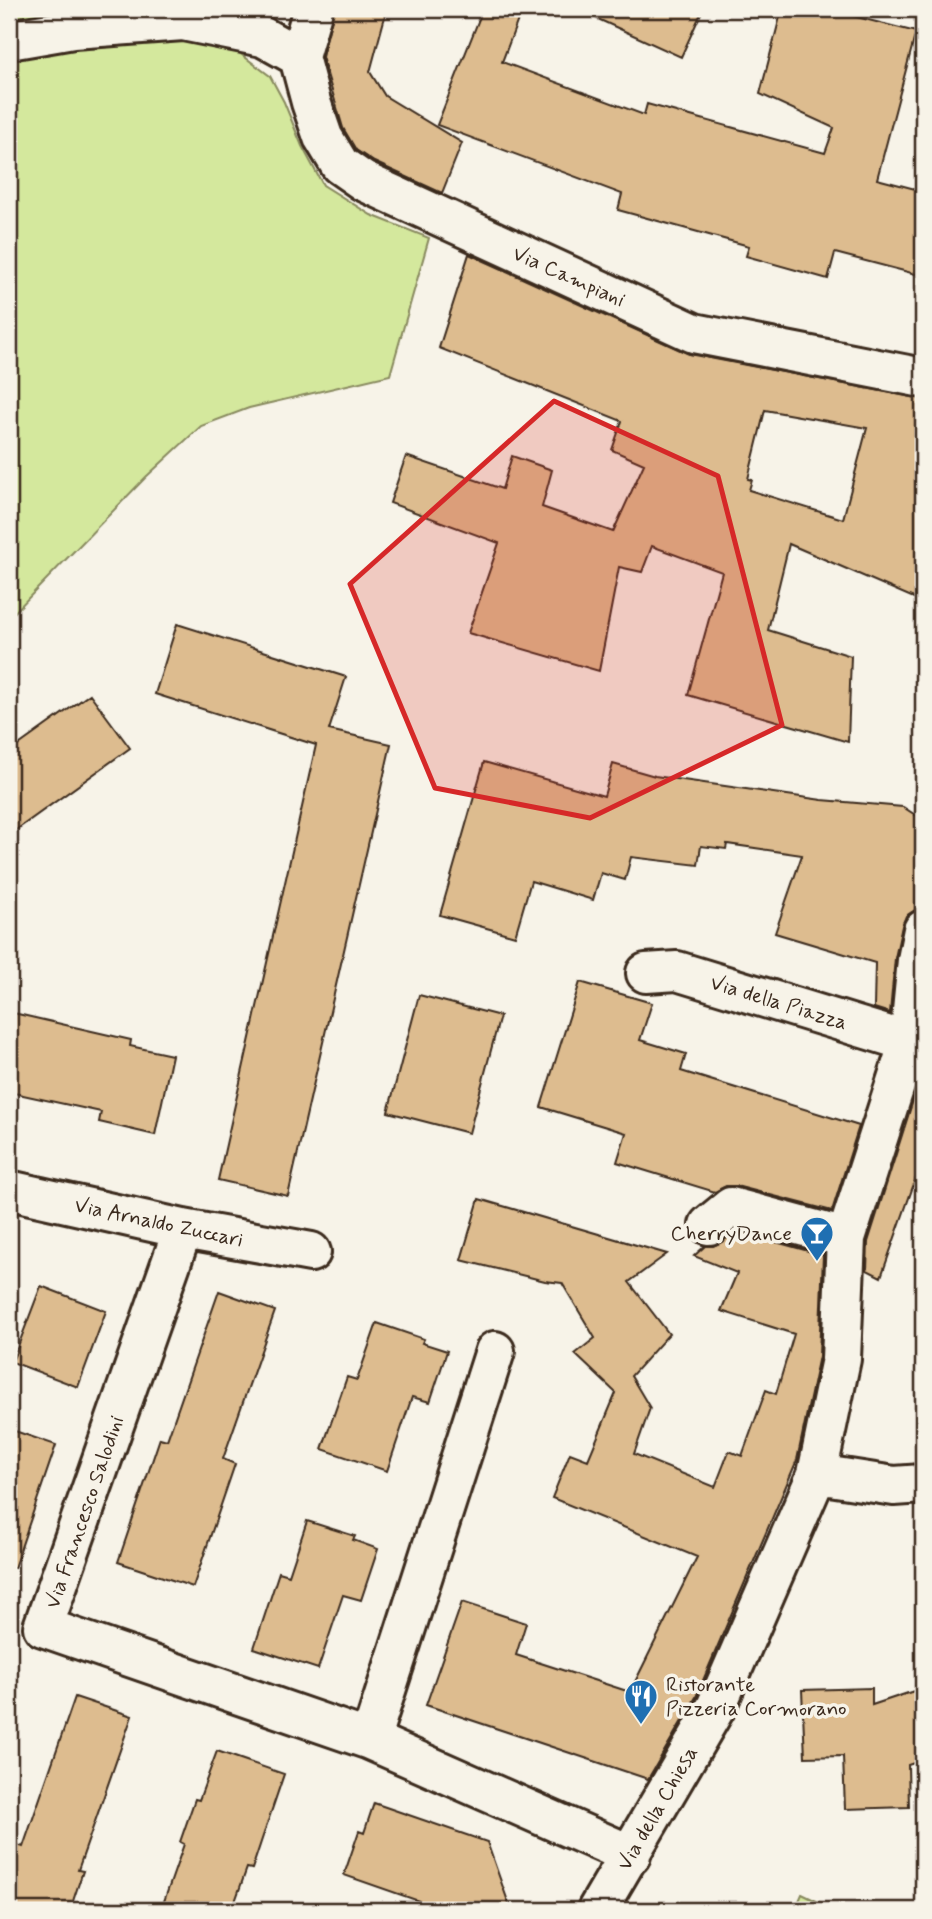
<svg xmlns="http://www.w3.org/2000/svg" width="932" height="1919" font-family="Mynerve,sans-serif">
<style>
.green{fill:#d4e89d;stroke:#88895e;stroke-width:2}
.building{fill:#ddbc8f;stroke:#3b2a1e;stroke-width:2;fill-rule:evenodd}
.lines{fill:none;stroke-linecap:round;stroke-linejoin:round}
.minor-casing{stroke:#3b2a1e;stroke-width:44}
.minor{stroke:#f7f3e8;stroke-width:38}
.marked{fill:#d62828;fill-opacity:0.2;stroke:#d62828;stroke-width:5;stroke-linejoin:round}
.labels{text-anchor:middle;stroke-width:7;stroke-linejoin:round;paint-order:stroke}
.street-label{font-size:21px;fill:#3b2a1e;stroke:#f7f3e8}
.poi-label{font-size:21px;fill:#3b2a1e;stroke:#f7f3e8;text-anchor:end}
</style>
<rect width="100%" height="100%" fill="#f7f3e8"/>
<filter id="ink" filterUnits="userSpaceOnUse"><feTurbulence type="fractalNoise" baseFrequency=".0143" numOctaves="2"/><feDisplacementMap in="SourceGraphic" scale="14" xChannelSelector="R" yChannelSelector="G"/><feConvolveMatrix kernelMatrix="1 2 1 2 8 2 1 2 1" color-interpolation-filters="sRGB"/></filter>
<g filter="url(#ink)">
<path class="green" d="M 9,9 L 71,9 L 70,14 L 9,27 Z
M 178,34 L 238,52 L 270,76 L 284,102 L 302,146 L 323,185 L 371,215 L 429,238 L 390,375 L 249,408 L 201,426 L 146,477 L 9,618 L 9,55 Z
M 802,1894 L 835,1910 L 795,1910 Z"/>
<path class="building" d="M 334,9 L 387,9 L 370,72 L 385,96 L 462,143 L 442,193 L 374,162 L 356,150 L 343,128 L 322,57 Z
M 483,9 L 522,9 L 502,62 L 644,115 L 647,104 L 825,153 L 834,128 L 760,94 L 782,9 L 825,9 L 916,32 L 877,179 L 923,191 L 923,276 L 835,253 L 828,279 L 746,256 L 749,246 L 618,210 L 622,194 L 437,125 Z
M 576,9 L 703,9 L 681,57 Z
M 469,254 L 689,354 L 923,399 L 923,602 L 789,544 L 768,630 L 851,656 L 848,742 L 688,695 L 722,572 L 652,546 L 642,572 L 619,567 L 599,671 L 468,633 L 499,543 L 390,503 L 406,456 L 502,489 L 512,456 L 552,470 L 542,507 L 613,532 L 644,464 L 612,450 L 622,421 L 439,348 ZM 765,410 L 867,428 L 843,519 L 749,490 L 752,480 L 748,479 Z
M 177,624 L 346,677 L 329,730 L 391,744 L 288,1196 L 218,1180 L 316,745 L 155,694 Z
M 90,694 L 130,748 L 9,835 L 9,752 Z
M 484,762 L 604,796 L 613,764 L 655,776 L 822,800 L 903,807 L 923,820 L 923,868 L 915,910 L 906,916 L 902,926 L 895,958 L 890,1013 L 874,1008 L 875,963 L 775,933 L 802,855 L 727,844 L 726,849 L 701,846 L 698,865 L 631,857 L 625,880 L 601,873 L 593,900 L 531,881 L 515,936 L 440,915 Z
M 580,982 L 652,1003 L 640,1040 L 686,1054 L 681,1071 L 859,1126 L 832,1211 L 736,1186 L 726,1186 L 715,1192 L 617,1162 L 626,1133 L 541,1107 Z
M 419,995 L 500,1016 L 469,1133 L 388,1112 Z
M 9,1012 L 131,1040 L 130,1046 L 172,1055 L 155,1135 L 99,1122 L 101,1112 L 9,1092 Z
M 923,1069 L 923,1158 L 881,1277 L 867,1270 L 868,1242 Z
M 479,1199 L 667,1254 L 629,1282 L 669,1334 L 631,1376 L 650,1408 L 634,1454 L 715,1487 L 729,1451 L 742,1456 L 766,1390 L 776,1394 L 794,1334 L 721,1311 L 737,1273 L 694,1256 L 705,1246 L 713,1246 L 722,1242 L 736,1231 L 823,1255 L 819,1356 L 797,1460 L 696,1697 L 648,1779 L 426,1705 L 462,1602 L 526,1623 L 516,1655 L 630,1692 L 697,1557 L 552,1498 L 570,1453 L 588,1460 L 616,1393 L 575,1354 L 595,1338 L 562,1283 L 545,1281 L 461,1260 Z
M 41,1286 L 106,1311 L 78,1387 L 12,1362 Z
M 219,1291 L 275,1311 L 223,1459 L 235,1464 L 193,1587 L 118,1562 L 160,1438 L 167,1440 Z
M 377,1323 L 424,1339 L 422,1343 L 447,1351 L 430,1402 L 412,1397 L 387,1471 L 322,1449 L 347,1377 L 357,1380 Z
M 9,1429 L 56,1445 L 14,1568 L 9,1567 Z
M 307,1521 L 355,1536 L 353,1540 L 378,1549 L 361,1600 L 343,1595 L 318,1669 L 254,1648 L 279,1572 L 289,1575 Z
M 872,1688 L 872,1705 L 923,1688 L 923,1760 L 908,1765 L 909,1807 L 845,1809 L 843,1756 L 805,1757 L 802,1690 Z
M 75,1697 L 132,1716 L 78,1870 L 83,1871 L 70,1910 L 9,1910 L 9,1842 L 23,1847 Z
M 217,1751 L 284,1774 L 262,1839 L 252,1869 L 247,1868 L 232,1910 L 161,1910 L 184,1844 L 180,1842 L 195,1799 L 199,1800 Z
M 374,1803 L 487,1842 L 511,1910 L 422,1910 L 419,1901 L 344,1875 L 359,1831 L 364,1833 Z"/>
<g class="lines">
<defs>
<path id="minor" d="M 313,9 L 299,57 L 311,102 L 323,137 L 340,165 L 363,181 L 694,333 L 923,378
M 9,40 L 73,29 L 183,21 L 263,37 L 299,57
M 646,973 L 677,971 L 909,1042
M 9,1190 L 183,1229 L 311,1252
M 709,1225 L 731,1207 L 846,1238
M 183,1229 L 43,1627 L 370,1740 L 631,1855
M 817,1474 L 894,1486 L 923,1484
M 370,1740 L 495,1351
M 597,1910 L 716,1707 L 817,1474 L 841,1359 L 846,1238 L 909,1042 L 917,960 L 923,930"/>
</defs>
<use href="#minor" class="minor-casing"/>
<use href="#minor" class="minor"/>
</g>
</g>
<path class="marked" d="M 554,401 L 718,476 L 782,725 L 590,818 L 435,788 L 350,584 Z"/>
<defs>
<symbol id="bar-pin" viewBox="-11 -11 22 30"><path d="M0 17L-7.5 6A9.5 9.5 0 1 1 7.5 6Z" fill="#1f6fb2" stroke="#f7f3e8"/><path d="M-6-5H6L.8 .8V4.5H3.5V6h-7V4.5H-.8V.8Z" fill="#fff"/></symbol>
<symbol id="restaurant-pin" viewBox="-11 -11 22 30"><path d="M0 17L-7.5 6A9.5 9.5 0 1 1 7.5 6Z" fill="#1f6fb2" stroke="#f7f3e8"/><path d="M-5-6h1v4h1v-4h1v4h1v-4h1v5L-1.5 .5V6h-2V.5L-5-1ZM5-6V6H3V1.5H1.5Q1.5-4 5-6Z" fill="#fff"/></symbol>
</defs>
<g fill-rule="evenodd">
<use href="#bar-pin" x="798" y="1214" width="38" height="52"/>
<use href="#restaurant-pin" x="622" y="1677" width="38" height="52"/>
</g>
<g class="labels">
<g class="street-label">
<text transform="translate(569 276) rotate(24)" y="7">Via Campiani</text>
<text transform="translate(779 1002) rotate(17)" y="7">Via della Piazza</text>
<text transform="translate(159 1222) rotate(12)" y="7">Via Arnaldo Zuccari</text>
<text transform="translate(84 1512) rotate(-71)" y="7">Via Francesco Salodini</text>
<text transform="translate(657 1808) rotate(-60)" y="7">Via della Chiesa</text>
</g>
<g class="poi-label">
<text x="792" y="1240">CherryDance</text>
<text x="666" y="1691" text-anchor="start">Ristorante<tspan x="666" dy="24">Pizzeria Cormorano</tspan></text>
</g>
</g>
<rect width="932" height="1919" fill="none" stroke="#f7f3e8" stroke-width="35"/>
<rect x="18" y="18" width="897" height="1884" fill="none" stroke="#3b2a1e" stroke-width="2.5" filter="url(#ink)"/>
</svg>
